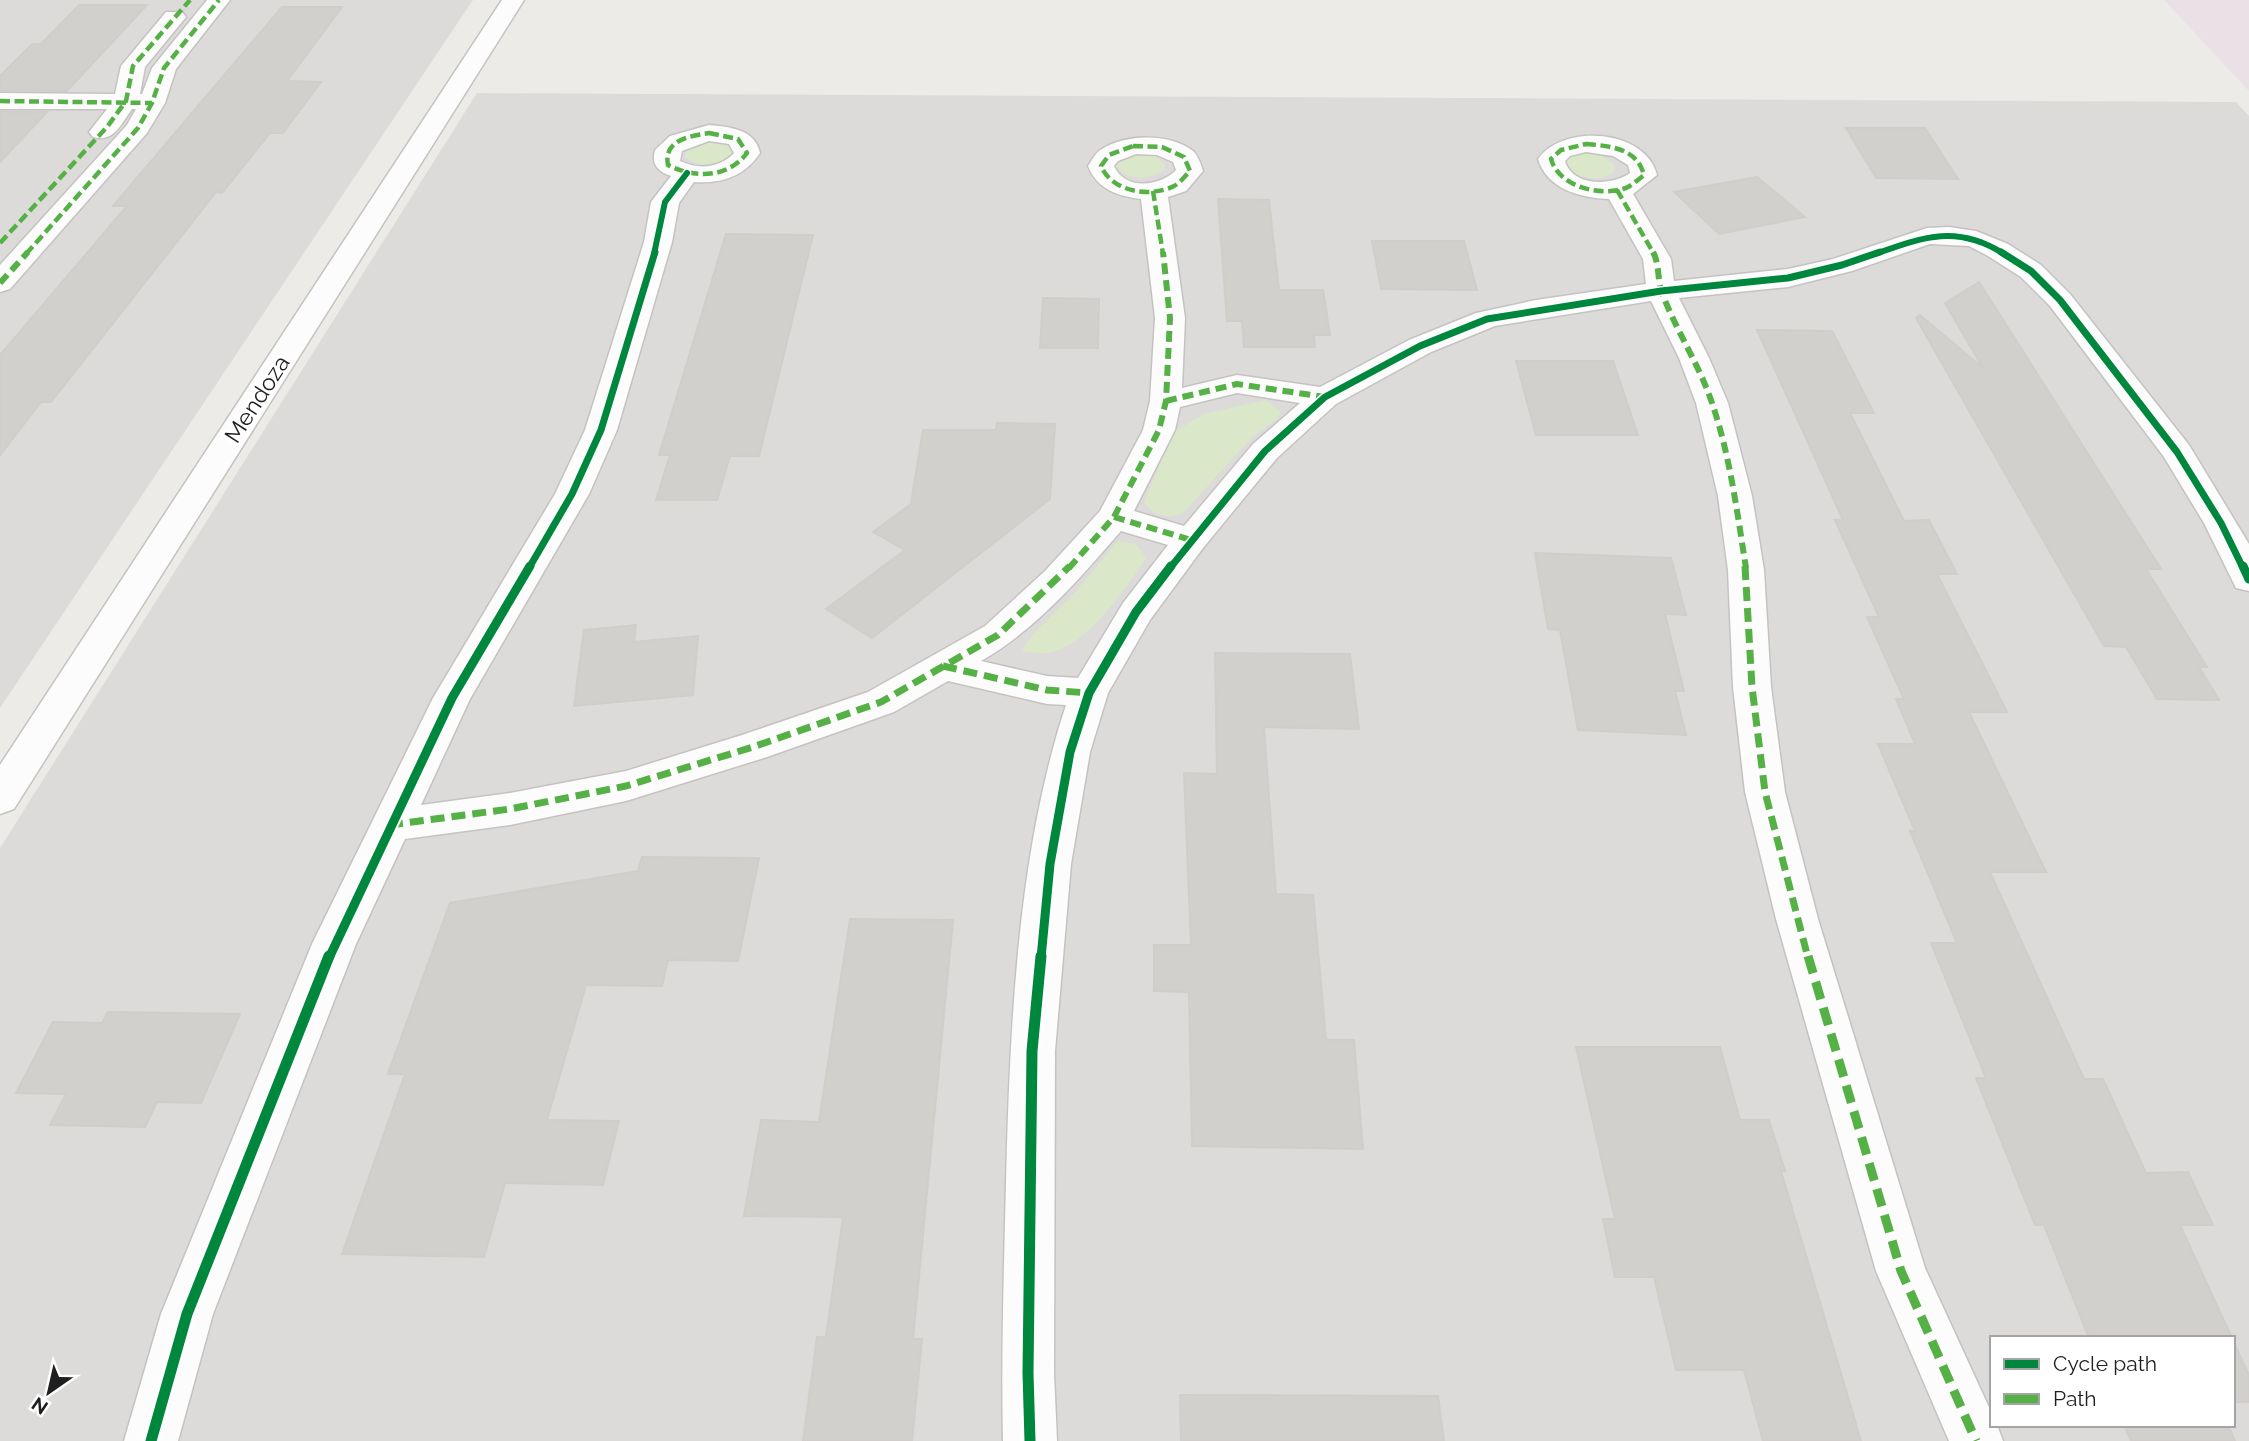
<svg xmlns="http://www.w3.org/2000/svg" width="2249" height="1441" font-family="Raleway,sans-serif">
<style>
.residential{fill:#dcdbd9;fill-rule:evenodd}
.industrial{fill:#eae1e6}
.grass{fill:#dae8c9}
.building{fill:#d2d0cd;stroke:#d0cdca;stroke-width:2}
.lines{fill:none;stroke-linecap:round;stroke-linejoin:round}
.minor-casing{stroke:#c4c3c2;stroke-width:3}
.minor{fill:#fcfcfc;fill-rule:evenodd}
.quiet-far3{stroke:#55b145;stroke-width:4.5;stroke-dasharray:10 4.5;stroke-linecap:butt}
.quiet-far2{stroke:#55b145;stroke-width:6;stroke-dasharray:11 6;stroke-linecap:butt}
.quiet-far1{stroke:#55b145;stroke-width:7;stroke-dasharray:14 7;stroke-linecap:butt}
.quiet{stroke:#55b145;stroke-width:9;stroke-dasharray:18 9;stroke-linecap:butt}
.cycleway-far3-casing{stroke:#fff;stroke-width:9}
.cycleway-far2-casing{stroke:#fff;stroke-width:10}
.cycleway-far1-casing{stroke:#fff;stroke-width:13}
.cycleway-casing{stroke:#fff;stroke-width:16}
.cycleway-far3{stroke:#00873e;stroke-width:6}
.cycleway-far2{stroke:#00873e;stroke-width:7}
.cycleway-far1{stroke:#00873e;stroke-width:9}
.cycleway{stroke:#00873e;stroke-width:11}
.labels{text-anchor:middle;stroke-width:6;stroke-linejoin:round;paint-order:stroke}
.street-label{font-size:23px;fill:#1f1f1f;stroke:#fff}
</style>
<rect width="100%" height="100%" fill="#edebe8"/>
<path class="residential" d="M 0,0 L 473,0 L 0,708 Z
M 477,93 L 2236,102 L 2249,116 L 2249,1441 L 0,1441 L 0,848 ZM 1992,1338 L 2233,1338 L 2233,1425 L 1992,1425 Z"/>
<path class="industrial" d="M 2164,0 L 2249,0 L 2249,91 Z"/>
<path class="grass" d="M 707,140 L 729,143 L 734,150 C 726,168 699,168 685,157 L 687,149 Z
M 1151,153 L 1165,164 L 1165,168 C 1153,181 1128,181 1117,167 L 1118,160 L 1128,154 Z
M 1587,153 L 1604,157 L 1614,165 L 1613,173 C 1597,183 1576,179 1565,164 L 1565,160 L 1573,155 Z
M 1266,400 L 1280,411 L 1279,417 L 1252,437 L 1183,513 C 1168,519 1154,516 1144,503 L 1172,433 L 1204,414 Z
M 1118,541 L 1136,544 L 1146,558 C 1126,587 1084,652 1044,653 C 1037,653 1029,652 1022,651 L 1033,634 L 1072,596 Z"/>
<path class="building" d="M 79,5 L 147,5 L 67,91 L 0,90 L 0,76 L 32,44 L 41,44 Z
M 282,7 L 342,7 L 287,81 L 321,82 L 283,133 L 270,133 L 222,193 L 216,192 L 51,402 L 41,402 L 0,455 L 0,355 L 127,206 L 113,206 Z
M 0,112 L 47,112 L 0,162 Z
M 1846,128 L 1925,128 L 1958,179 L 1876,178 Z
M 1757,177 L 1805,217 L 1719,234 L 1674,192 Z
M 1218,199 L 1269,200 L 1279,290 L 1323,290 L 1330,335 L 1314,335 L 1315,347 L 1244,347 L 1242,321 L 1227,321 Z
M 726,234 L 813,235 L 759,456 L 730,456 L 717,500 L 656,500 L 670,455 L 659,455 Z
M 1372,241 L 1464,241 L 1477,290 L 1381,289 Z
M 1979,282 L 2161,569 L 2146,569 L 2207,667 L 2199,667 L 2219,700 L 2157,699 L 2126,647 L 2104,646 L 1916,318 L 1920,315 L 1983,368 L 1945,303 Z
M 1043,298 L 1099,299 L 1098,348 L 1040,348 Z
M 1757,330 L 1832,331 L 1874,413 L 1850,413 L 1904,521 L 1929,520 L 1957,574 L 1937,574 L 2007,712 L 1969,712 L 2046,872 L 1990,872 L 2084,1079 L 2103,1079 L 2146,1173 L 2188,1172 L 2213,1225 L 2180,1225 L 2232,1338 L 2089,1338 L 2044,1225 L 2035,1225 L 1976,1078 L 1986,1078 L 1931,943 L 1957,943 L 1910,831 L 1915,831 L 1878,744 L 1915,744 L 1896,699 L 1904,699 L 1867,617 L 1879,617 L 1835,520 L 1843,520 Z
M 1516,361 L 1613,361 L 1638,435 L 1536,435 Z
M 997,423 L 1055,424 L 1050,499 L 872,638 L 826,609 L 905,550 L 873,532 L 911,504 L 923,430 L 996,430 Z
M 1535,553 L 1671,558 L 1686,615 L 1665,614 L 1684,691 L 1675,691 L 1686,735 L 1578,730 L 1560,630 L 1548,629 Z
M 636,625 L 634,642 L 698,636 L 693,695 L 574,706 L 584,630 Z
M 1215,653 L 1350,654 L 1359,729 L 1264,727 L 1276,894 L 1313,895 L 1326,1040 L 1354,1040 L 1363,1149 L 1192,1146 L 1189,992 L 1154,991 L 1154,945 L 1191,945 L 1184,773 L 1217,774 Z
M 642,857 L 759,858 L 738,961 L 668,960 L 662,986 L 586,985 L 547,1120 L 619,1121 L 603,1185 L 505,1183 L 484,1257 L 342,1254 L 405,1074 L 388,1074 L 450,903 L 638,871 Z
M 850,919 L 953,920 L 913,1339 L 922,1339 L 912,1441 L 803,1441 L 817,1337 L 826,1337 L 843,1217 L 744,1216 L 761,1120 L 819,1122 Z
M 108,1012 L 240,1014 L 201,1103 L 157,1102 L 145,1127 L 50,1125 L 66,1094 L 16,1093 L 53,1022 L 102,1023 Z
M 1576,1047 L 1720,1047 L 1740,1120 L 1769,1120 L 1785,1171 L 1781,1171 L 1861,1441 L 1763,1441 L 1744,1370 L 1676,1370 L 1654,1277 L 1615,1277 L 1603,1219 L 1615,1219 Z
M 2233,1341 L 2249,1375 L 2249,1402 L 2233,1402 Z
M 1180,1395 L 1438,1396 L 1444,1441 L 1181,1441 Z
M 2124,1425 L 2228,1425 L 2235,1441 L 2131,1441 Z"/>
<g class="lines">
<defs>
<path id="minor" d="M 207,0 L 230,0 L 176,69 L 165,103 L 147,133 L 10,289 L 0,292 L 0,265 L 127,125 L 136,109 L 132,109 C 121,124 114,143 93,137 L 89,132 L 107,109 L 0,109 L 0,93 L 115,94 L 121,66 L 166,12 L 182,12 L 186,17 L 145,67 L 140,94 L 142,94 L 152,68 Z
M 502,0 L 524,0 L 14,809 L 0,814 L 0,765 Z
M 709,125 C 730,127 755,129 760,153 C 745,176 722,184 694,182 L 679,203 L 672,242 L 617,430 L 589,494 L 470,699 L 421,805 L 510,793 L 626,771 L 742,735 L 868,692 L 985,626 L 1045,571 L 1100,511 L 1143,430 L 1150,401 L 1155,318 L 1141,199 C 1117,196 1097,189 1088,166 C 1092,160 1096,152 1102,149 C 1126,134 1170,133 1193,151 C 1198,155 1201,165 1203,171 L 1186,191 L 1168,197 L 1185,318 L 1182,388 L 1237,375 L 1320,387 L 1409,340 L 1476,313 L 1536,300 L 1646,284 L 1643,259 L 1609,199 C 1580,198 1547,189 1538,159 C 1563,123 1646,129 1657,175 L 1633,194 L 1671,259 L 1674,281 L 1788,269 L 1833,259 L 1927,228 L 1949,227 L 1976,231 L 2008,244 L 2041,265 L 2070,294 L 2189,445 L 2249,544 L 2249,591 L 2236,588 L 2204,523 L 2164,457 L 2050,306 L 2021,277 L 1988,256 L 1969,246 L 1930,244 L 1852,271 L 1788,287 L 1679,298 L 1709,358 L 1728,403 L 1752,496 L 1764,570 L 1771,687 L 1785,792 L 1818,919 L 1925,1268 L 1992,1414 L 1992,1425 L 1997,1425 L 2003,1441 L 1949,1441 L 1876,1271 L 1776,919 L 1745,792 L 1733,687 L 1728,570 L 1718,496 L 1696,403 L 1679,358 L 1651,301 L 1495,326 L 1431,352 L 1336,404 L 1277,458 L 1203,548 L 1150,620 L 1108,693 L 1090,752 L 1071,864 L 1055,1051 L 1054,1373 L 1057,1441 L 1003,1441 C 1001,1354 1004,1268 1006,1182 C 1010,1027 1017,853 1066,705 L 1047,704 L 948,681 L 894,712 L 767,757 L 626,801 L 510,825 L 405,839 L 356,944 L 213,1314 L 178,1441 L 124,1441 L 161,1314 L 312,944 L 433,698 L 555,494 L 585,430 L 644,242 L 651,202 L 671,176 C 658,171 651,165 655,150 L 670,136 ZM 709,141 L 729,144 L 734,153 C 720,168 699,170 680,161 L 682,151 ZM 1586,152 L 1613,156 L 1628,165 L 1630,173 C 1612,186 1573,187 1565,161 L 1570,156 ZM 1136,154 L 1157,155 L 1173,162 L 1176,170 C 1161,186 1125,191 1114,166 L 1118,161 ZM 1237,393 L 1300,403 L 1253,444 L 1184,526 L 1134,511 L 1175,430 L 1180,407 ZM 1121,531 L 1168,545 L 1123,603 L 1078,678 L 1047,676 L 981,661 C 1037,629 1079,579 1121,531 Z"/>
</defs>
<use href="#minor" class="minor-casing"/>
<use href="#minor" class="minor"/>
<path class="quiet-far3" d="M 0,101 L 152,103
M 709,133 L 738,139 L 747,153 C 728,178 695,179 668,165 C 663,140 690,136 709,133 Z
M 1586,144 C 1610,146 1637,148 1644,175 C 1639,179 1632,185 1626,188 C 1600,197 1559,187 1551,159 L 1561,150 Z
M 1133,146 L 1162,147 L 1184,157 L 1190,171 C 1185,176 1180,183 1174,186 C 1150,198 1112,192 1101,166 L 1109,155 Z
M 1617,190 L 1654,254
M 1153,191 L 1163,254
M 0,243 L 107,127 L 126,101 L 133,66 L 190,0
M 26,254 L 138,128 L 152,103 L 164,68 L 219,0"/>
<path class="quiet-far2" d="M 1653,252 C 1660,265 1657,280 1662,293 C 1676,330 1698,363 1711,400 C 1730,454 1737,512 1746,568
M 0,283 L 28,252
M 1166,401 L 1237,384 L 1325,397
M 1114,517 L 1191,540
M 1069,568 L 1114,517 L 1159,430 L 1166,401 L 1170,318 L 1163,252"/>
<path class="quiet-far1" d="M 1745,566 L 1752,687 L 1765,792 L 1808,958
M 943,666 L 1047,690 L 1089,693
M 389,825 L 510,809 L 626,786 L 753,747 L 881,702 L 998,635 L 1070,566"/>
<path class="quiet" d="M 1808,956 L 1901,1271 L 1976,1441"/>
<defs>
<path id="cycleway-far3" d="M 654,254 L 665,202 L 687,173
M 1875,254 C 1923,237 1957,224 2004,254"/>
<path id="cycleway-far2" d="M 2001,252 L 2031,271 L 2060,300 L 2177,452 L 2221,523 L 2243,568
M 529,568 L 572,494 L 601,430 L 655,252
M 1170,568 L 1265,451 L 1325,397 L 1420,346 L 1487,319 L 1661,291 L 1788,278 L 1842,265 L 1880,252"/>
<path id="cycleway-far1" d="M 2243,566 L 2249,579
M 329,958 L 452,698 L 530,566
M 1041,958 L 1050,864 L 1070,752 L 1089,693 L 1136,612 L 1171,566"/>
<path id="cycleway" d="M 151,1441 L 187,1314 L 329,956
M 1030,1441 L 1028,1373 L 1032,1051 L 1041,956"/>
</defs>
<use href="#cycleway-far3" class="cycleway-far3-casing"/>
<use href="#cycleway-far2" class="cycleway-far2-casing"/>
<use href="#cycleway-far1" class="cycleway-far1-casing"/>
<use href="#cycleway" class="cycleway-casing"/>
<use href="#cycleway-far3" class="cycleway-far3"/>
<use href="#cycleway-far2" class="cycleway-far2"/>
<use href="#cycleway-far1" class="cycleway-far1"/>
<use href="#cycleway" class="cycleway"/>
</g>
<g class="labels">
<g class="street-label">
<text transform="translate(257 399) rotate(-57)" y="8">Mendoza</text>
</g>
</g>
<rect x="1990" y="1336" width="245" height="91" fill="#ffffff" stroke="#a5a5a5" stroke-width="2"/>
<rect x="2004" y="1359" width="35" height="10" fill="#00873e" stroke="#a5a5a5" stroke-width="2"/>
<text x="2053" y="1371" font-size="21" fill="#1f1f1f">Cycle path</text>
<rect x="2004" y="1394" width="35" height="10" fill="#55b145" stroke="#a5a5a5" stroke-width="2"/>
<text x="2053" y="1406" font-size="21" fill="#1f1f1f">Path</text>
<g transform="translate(49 1392) rotate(214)" stroke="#ffffff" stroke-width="5" paint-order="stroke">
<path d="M0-5L12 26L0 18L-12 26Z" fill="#1f1f1f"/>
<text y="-10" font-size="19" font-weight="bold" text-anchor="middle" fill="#1f1f1f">N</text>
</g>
</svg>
